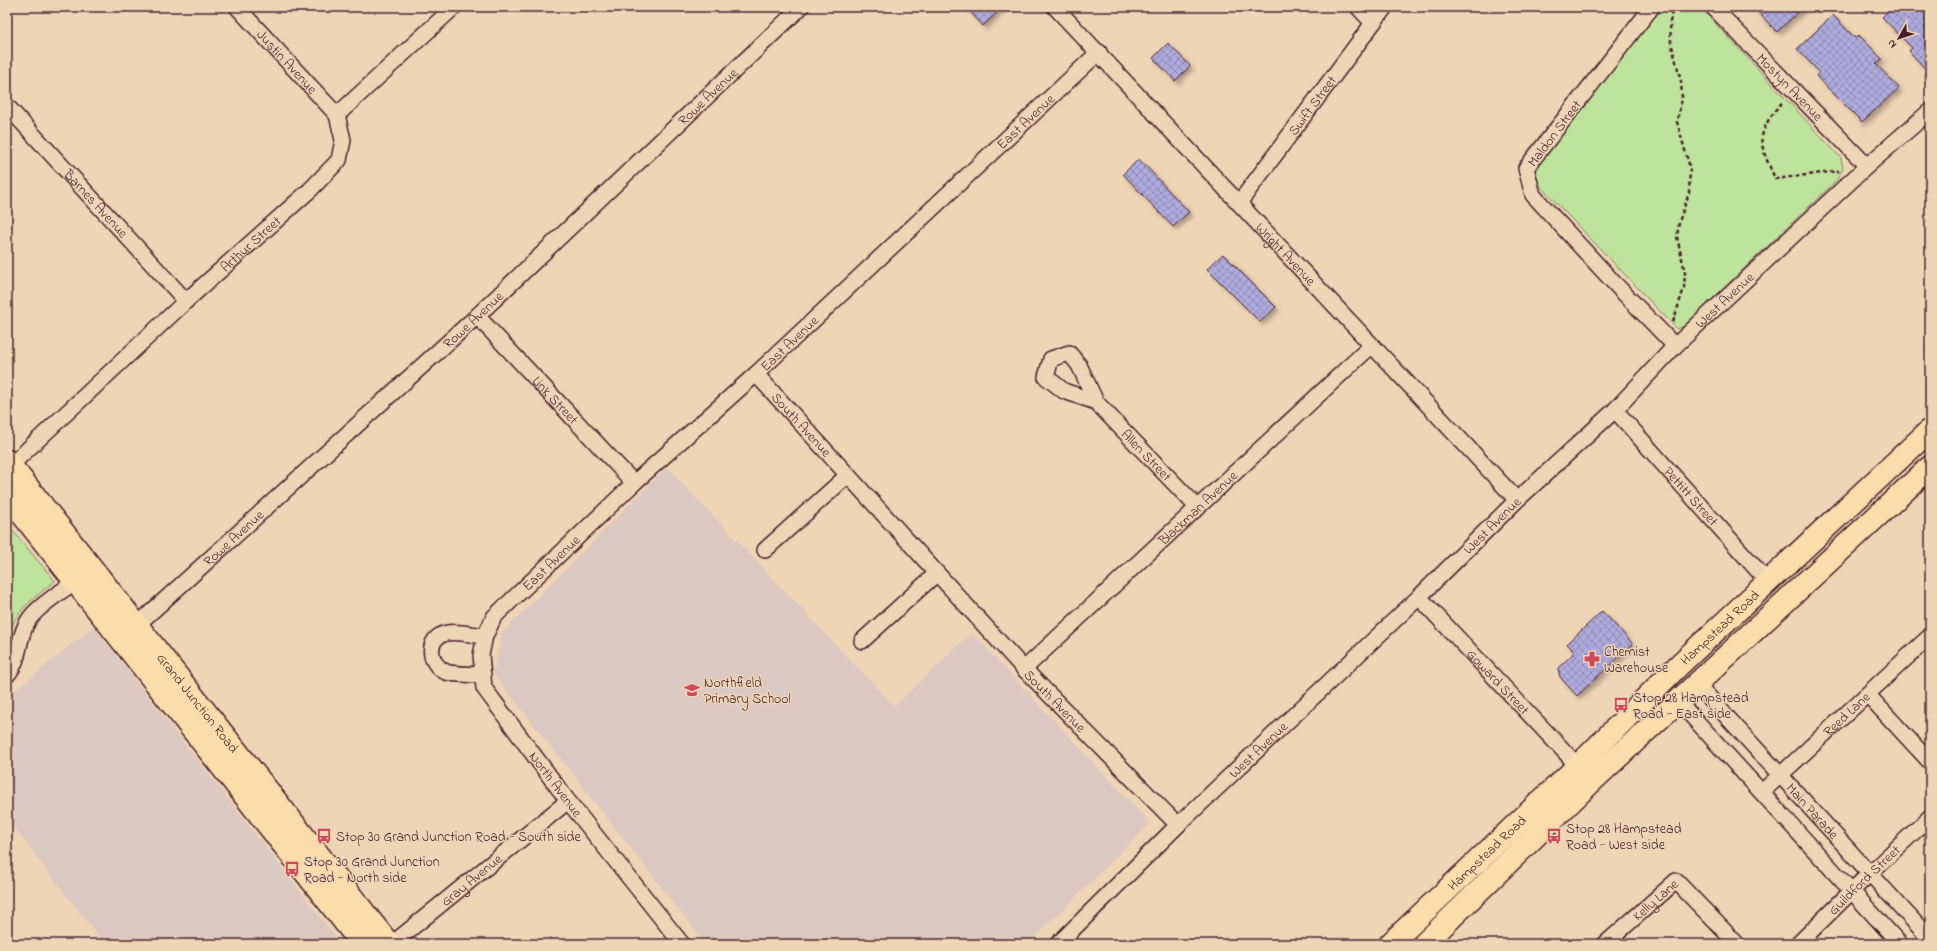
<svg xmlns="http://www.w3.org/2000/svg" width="1937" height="951" font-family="'Indie Flower',sans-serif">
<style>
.built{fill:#dbc9c2}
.park{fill:#bee39d;stroke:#848164}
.building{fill:url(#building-cross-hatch);stroke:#4a1f2b;filter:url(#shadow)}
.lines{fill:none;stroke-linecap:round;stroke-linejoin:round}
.minor-casing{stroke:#4a1f2b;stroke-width:18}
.highway-casing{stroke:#4a1f2b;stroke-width:25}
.path{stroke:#4a1f2b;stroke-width:2.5;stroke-dasharray:4 3;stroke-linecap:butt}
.minor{stroke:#eed5b6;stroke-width:15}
.highway{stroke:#fbdcab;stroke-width:22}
.labels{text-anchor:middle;stroke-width:3;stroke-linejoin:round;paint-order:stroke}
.street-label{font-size:14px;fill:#4a1f2b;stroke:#eed5b6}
.poi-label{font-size:14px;fill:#4a1f2b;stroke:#eed5b6;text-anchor:start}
</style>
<defs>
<pattern id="building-cross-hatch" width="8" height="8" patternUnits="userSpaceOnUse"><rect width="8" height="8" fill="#afacdd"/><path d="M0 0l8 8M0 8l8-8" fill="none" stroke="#908bb3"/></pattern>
<filter id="shadow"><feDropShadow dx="3.5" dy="3.5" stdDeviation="2" flood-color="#0004"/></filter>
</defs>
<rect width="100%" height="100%" fill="#eed5b6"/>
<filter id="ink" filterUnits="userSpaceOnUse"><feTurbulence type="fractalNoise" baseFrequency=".025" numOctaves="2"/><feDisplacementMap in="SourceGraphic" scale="8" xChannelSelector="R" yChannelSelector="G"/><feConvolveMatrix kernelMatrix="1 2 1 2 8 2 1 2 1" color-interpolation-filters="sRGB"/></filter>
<g filter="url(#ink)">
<path class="built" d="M 667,467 L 894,706 L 972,633 L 1150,823 L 1028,944 L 706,944 L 493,673 L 502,633 Z
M 94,627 L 341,944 L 104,944 L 7,818 L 7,697 Z"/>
<path class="park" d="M 1658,7 L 1700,7 L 1841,158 L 1843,168 L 1836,181 L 1684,326 L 1677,329 L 1541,187 L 1535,174 L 1549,146 Z
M 7,524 L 55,581 C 33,599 15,610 7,639 Z"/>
<path class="building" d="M 966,7 L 1003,7 L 983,26 Z
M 1753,7 L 1804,7 L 1777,32 Z
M 1892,7 L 1930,7 L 1930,74 L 1909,51 L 1912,48 L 1882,17 Z
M 1833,15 L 1855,38 L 1859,35 L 1882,59 L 1876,64 L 1899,88 L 1862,122 L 1816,76 L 1819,72 L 1797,49 Z
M 1168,43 L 1190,66 L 1175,81 L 1153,58 Z
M 1139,159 L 1189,212 L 1173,227 L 1123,174 Z
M 1223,254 L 1276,307 L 1260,322 L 1207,269 Z
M 1602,611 L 1633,644 L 1577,696 L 1560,677 L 1558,668 L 1575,652 L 1567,644 Z"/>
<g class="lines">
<defs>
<g id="minor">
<path id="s1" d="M 237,7 L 337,115"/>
<path id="s2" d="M 1055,7 L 1517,500"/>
<path d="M 1358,7 L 1373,23"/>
<path d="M 1652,7 L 1526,168 L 1533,195 L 1616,285 L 1675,346"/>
<path id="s3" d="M 1713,7 L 1867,166"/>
<path id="s4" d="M 7,106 L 186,301"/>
<path id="s5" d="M 1239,203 L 1385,7"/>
<path id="s6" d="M 477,316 L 634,483"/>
<path id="s7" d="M 756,374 L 1024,669 L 1178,825"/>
<path id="s8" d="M 1096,402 L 1064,391 L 1046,377 L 1051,359 L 1069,353 L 1079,365 L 1096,402 L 1198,508"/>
<path id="s9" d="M 1615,410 L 1768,582"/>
<path id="s10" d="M 11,465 L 186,301 L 310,190 L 339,160 L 343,140 L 337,115 L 454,7"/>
<path d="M 765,550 L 848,475"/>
<path id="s11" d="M 1419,597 L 1578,766"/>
<path id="s12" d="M 137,625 L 477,316 L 801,7"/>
<path d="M 862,641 L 937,573"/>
<path id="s13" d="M 1024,669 L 1371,346"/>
<path d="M 7,675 C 21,660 17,638 28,621 C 37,606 62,592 75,581"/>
<path d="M 483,675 C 473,674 454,675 446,672 C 427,664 426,637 447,633 C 456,631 475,635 485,636"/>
<path id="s14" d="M 1696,683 L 1930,939"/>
<path d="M 1868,695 L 1930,762"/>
<path d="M 1678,701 L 1900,944"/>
<path id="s15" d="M 1762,792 L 1930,636"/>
<path id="s16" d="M 392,944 L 568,801"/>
<path id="s17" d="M 682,944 L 568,801 L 484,688 L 481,655 L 485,636 L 494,617 L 634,483 L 756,374 L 1099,52"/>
<path id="s18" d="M 1058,944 L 1178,825 L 1419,597 L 1517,500 L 1615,410 L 1675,346 L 1867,166 L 1930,111"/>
<path id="s19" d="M 1605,944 L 1676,881 L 1737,944"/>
<path id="s20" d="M 1798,944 L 1869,874 L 1930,817"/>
</g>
<g id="highway">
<path id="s21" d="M 7,461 L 389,944"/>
<path d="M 7,495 L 362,944"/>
<path id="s22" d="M 1390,944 L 1578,766 L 1679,665 L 1930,430"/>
<path d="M 1424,944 L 1591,782 L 1930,467"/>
</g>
</defs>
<use href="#minor" class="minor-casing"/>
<use href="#highway" class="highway-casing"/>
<path class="path" d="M 1782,103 C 1773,111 1759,132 1762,144 C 1764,156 1771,168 1775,179 L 1838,171 L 1837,173
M 1673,322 L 1684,288 L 1685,272 L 1677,237 L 1679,222 L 1689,193 L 1690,168 L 1677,122 L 1682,98 L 1681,81 L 1671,42 L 1670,22 L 1673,7"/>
<use href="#minor" class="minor"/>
<use href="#highway" class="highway"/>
</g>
</g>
<defs>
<symbol id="pharmacy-bare" viewBox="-9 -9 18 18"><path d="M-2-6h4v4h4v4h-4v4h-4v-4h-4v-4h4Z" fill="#d1495b" stroke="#eed5b6" stroke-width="2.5" paint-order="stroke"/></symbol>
<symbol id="school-bare" viewBox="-9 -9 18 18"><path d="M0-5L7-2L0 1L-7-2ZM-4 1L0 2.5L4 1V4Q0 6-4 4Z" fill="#d1495b" stroke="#eed5b6" stroke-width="2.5" paint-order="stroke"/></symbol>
<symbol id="bus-bare" viewBox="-9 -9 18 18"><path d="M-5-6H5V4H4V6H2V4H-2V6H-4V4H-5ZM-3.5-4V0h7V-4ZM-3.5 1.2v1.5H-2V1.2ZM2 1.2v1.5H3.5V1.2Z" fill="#d1495b" stroke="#eed5b6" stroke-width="2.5" paint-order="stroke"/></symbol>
</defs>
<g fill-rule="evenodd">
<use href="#pharmacy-bare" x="1581" y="648" width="22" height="22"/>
<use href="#school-bare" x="681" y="679" width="22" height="22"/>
<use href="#bus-bare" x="1610" y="694" width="22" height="22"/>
<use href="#bus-bare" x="313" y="825" width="22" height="22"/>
<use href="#bus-bare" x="1543" y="825" width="22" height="22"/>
<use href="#bus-bare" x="281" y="858" width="22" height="22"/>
</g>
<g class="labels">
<g class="street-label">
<text dy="5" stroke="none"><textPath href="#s1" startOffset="74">Justin Avenue</textPath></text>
<text dy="5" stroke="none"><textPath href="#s3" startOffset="111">Mostyn Avenue</textPath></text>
<text dy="5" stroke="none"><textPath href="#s12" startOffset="778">Rowe Avenue</textPath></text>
<text dy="5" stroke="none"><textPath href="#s5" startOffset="122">Swift Street</textPath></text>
<text dy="5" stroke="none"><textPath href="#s17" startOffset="1124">East Avenue</textPath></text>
<text transform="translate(1554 133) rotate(-53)" y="5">Maldon Street</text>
<text dy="5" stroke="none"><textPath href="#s4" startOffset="132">Barnes Avenue</textPath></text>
<text dy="5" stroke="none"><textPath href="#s10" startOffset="326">Arthur Street</textPath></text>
<text dy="5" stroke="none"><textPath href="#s2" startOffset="338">Wright Avenue</textPath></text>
<text dy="5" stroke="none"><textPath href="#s18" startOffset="927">West Avenue</textPath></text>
<text dy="5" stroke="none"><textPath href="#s12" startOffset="454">Rowe Avenue</textPath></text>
<text dy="5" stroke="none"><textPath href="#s17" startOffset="800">East Avenue</textPath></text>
<text dy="5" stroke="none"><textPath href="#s6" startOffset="115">Link Street</textPath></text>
<text dy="5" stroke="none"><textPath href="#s7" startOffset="68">South Avenue</textPath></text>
<text dy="5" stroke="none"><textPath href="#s8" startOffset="224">Allen Street</textPath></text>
<text dy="5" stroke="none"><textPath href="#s9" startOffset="115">Pettitt Street</textPath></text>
<text dy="5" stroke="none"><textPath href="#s13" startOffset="237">Blackman Avenue</textPath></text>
<text dy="5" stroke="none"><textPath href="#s18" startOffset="603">West Avenue</textPath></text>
<text dy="5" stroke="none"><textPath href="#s12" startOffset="130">Rowe Avenue</textPath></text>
<text dy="5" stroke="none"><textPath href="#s17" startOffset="476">East Avenue</textPath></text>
<text dy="5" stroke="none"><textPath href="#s22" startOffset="457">Hampstead Road</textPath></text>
<text dy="5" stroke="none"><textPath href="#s11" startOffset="116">Goward Street</textPath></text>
<text dy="5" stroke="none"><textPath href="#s7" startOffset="443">South Avenue</textPath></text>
<text dy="5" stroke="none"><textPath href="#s21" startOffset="308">Grand Junction Road</textPath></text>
<text dy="5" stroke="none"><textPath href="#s15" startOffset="115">Reed Lane</textPath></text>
<text dy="5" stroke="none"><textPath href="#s18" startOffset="279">West Avenue</textPath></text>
<text transform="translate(556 784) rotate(53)" y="5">North Avenue</text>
<text dy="5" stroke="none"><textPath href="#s14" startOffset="173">Main Parade</textPath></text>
<text dy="5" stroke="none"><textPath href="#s22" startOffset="133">Hampstead Road</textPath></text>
<text dy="5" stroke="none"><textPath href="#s16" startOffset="102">Gray Avenue</textPath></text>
<text dy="5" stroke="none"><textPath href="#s20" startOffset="92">Guildford Street</textPath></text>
<text dy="5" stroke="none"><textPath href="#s19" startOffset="67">Kelly Lane</textPath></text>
</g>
<g class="poi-label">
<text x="1604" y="656">Chemist<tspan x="1604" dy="16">Warehouse</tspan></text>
<text x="704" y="687">Northfield<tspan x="704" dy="16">Primary School</tspan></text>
<text x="1633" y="702">Stop 28 Hampstead<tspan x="1633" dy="16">Road - East side</tspan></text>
<text x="1566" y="833">Stop 28 Hampstead<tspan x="1566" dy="16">Road - West side</tspan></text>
<text x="336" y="841">Stop 30 Grand Junction Road - South side</text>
<text x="304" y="866">Stop 30 Grand Junction<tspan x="304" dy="16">Road - North side</tspan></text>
</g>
</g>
<rect width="1937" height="951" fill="none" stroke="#eed5b6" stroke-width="24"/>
<rect x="12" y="12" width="1913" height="927" fill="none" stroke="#4a1f2b" stroke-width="1.5" filter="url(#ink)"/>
<g transform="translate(1899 38) rotate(231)" stroke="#eed5b6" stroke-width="3" paint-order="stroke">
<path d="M0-3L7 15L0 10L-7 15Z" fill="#4a1f2b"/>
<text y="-6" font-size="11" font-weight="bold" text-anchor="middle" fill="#4a1f2b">N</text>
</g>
</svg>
